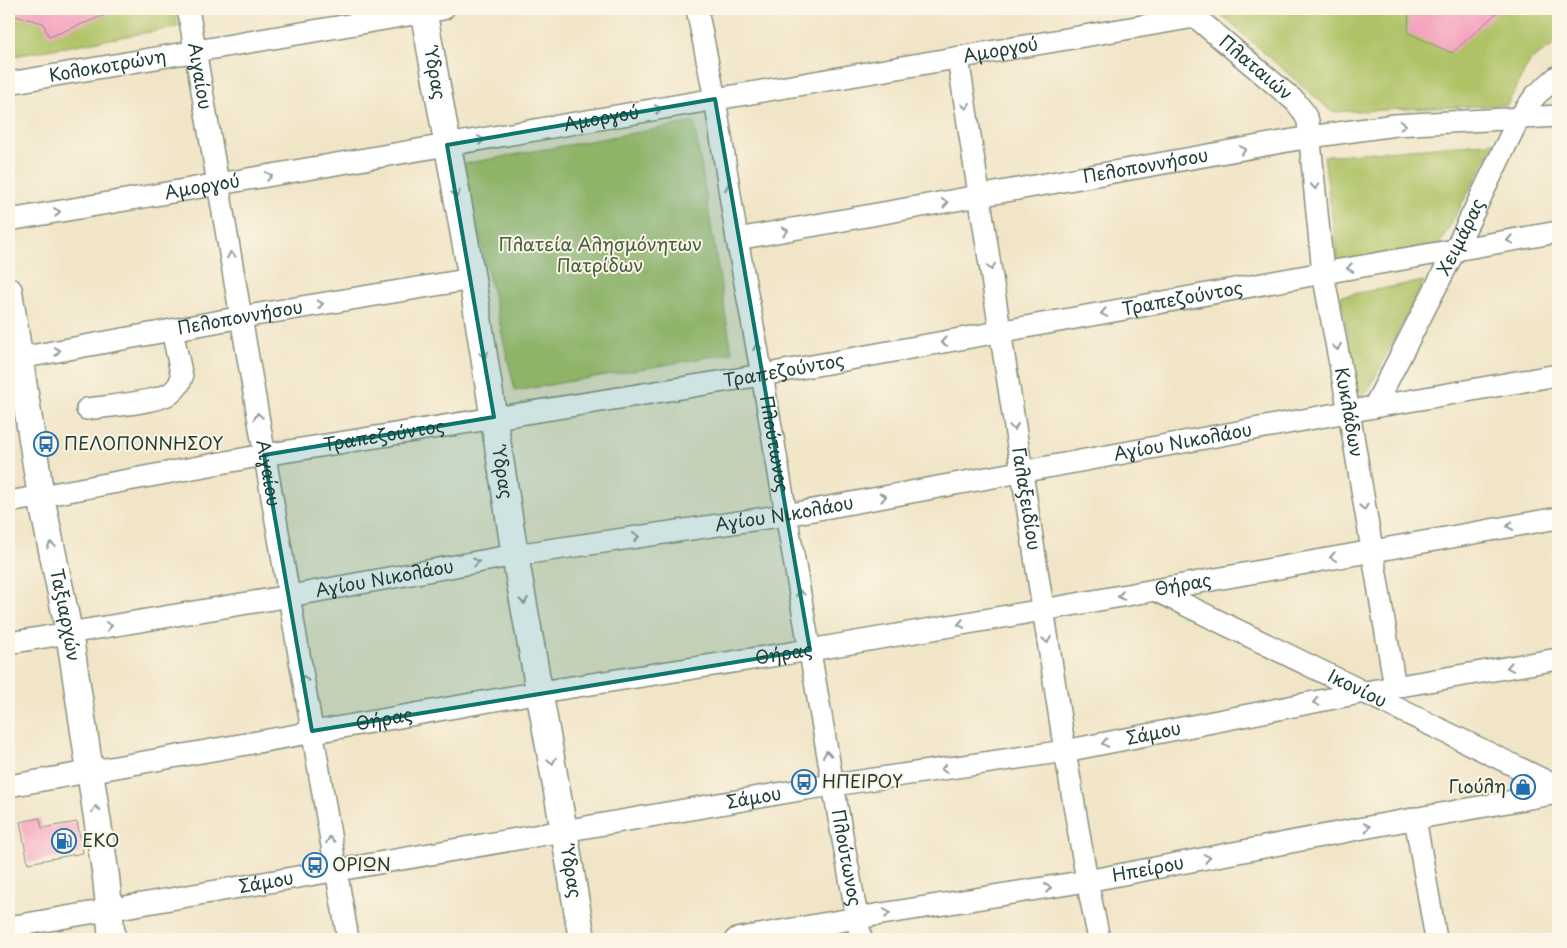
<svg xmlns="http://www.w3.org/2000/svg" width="1567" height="948" font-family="'Playpen Sans',sans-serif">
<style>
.green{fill:#afc266;stroke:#67804d}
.building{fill:#f4a3be}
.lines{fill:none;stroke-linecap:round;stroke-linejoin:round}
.minor-casing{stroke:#88917e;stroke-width:24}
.tertiary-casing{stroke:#88917e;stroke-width:29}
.minor{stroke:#fff;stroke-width:21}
.tertiary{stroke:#fff;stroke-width:26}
.oneway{stroke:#8f9e9a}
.marked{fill:#0f766e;fill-opacity:0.2;stroke:#0f766e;stroke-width:4;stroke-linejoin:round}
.labels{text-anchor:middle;stroke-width:4;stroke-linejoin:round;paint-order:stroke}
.street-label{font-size:18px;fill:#1f3d34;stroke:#fcf5e5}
.park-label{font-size:18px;fill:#435e40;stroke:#fcf5e5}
.poi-label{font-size:18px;fill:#1f3d34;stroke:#fcf5e5;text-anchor:start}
</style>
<rect width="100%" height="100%" fill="#fcf5e5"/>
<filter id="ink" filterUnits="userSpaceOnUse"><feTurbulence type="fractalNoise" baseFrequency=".02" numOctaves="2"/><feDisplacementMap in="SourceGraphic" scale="10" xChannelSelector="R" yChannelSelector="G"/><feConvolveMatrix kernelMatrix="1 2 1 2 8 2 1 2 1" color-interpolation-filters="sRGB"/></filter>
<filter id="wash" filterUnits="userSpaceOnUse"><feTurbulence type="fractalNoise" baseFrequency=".0096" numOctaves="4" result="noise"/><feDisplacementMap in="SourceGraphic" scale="20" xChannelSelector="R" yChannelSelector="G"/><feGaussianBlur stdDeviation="1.12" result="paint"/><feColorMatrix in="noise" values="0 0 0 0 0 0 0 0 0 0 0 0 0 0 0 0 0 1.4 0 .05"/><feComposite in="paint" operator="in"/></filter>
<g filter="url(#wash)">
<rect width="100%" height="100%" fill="#f1e5c8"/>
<path class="green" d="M 9,9 L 174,9 L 178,27 L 9,57 Z
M 1214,9 L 1558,9 L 1558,42 L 1530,61 L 1507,105 L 1332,112 Z
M 694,122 L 732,353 L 515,391 L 463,164 Z
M 1496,142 L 1439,245 L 1338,261 L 1324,156 Z
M 1424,281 L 1367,393 L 1362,398 L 1359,397 L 1341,296 Z"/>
<g id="blocks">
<path class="building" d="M 11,9 L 118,9 L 118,10 L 49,37 L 43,23 L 11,15 Z
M 1409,9 L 1501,9 L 1452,53 L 1408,33 Z
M 40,818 L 42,828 L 77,822 L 83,853 L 28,863 L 20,822 Z"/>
</g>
</g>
<g filter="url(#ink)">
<use href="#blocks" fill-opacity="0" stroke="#88917e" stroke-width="1"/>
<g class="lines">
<defs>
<g id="minor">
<path id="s1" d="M 188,9 L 348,939"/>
<path id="s2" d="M 697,9 L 715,99 L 737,239 L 762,375 L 833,785 L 861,939"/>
<path id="s3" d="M 1186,9 L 1296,102 L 1303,111 L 1308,121 L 1323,273 L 1349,412 L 1395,687"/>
<path id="s4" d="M 958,58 L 1065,751 L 1087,881 L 1099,939"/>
<path id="s5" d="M 9,83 L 443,9"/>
<path id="s6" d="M 9,220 L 1195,17"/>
<path id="s7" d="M 737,239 L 1310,137 L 1395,125 L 1558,116"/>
<path id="s8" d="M 9,360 L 242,317 L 472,279"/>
<path id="s9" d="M 1374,407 L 1455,250 L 1519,118 L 1536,95 L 1558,76"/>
<path d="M 87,409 C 107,406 155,403 171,393 C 176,389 180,384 182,377 L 172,330"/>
<path id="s10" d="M 9,502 L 264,455 L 762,375 L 1323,273 L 1558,232"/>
<path id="s11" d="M 1155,590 L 1558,787"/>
<path id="s12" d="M 9,643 L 290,596 L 515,555 L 786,515 L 1374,407 L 1558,375"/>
<path id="s13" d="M 9,786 L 540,692 L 810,650 L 1043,610 L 1558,518"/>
<path d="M 1415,818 L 1436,939"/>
<path id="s14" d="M 9,927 L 806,789 L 1065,751 L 1365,692 L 1558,659"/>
<path id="s15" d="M 736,939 L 857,918 L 1087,881 L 1374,826 L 1558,793"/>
</g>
<g id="tertiary">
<path id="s16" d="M 423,9 L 472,279 L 515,555 L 564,831 L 582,939"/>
<path id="s17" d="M 9,291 L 41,497 L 69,632 L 106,877 L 112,939"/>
</g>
</defs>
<use href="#minor" class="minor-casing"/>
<use href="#tertiary" class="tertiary-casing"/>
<use href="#minor" class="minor"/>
<use href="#tertiary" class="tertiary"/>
</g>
<defs><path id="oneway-chevron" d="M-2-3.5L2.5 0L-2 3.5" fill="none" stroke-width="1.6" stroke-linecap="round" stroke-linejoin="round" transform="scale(1.25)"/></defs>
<g class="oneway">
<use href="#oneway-chevron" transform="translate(966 106) rotate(81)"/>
<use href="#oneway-chevron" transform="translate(658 109) rotate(-10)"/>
<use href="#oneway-chevron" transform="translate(1403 125) rotate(-3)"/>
<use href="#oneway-chevron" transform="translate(481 140) rotate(-10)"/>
<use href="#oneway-chevron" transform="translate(1243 150) rotate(-10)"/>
<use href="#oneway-chevron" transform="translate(269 176) rotate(-10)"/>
<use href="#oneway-chevron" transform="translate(1315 186) rotate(84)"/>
<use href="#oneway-chevron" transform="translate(729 187) rotate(-99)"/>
<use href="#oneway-chevron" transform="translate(456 194) rotate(80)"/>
<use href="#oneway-chevron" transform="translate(945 203) rotate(-10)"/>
<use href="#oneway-chevron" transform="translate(57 212) rotate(-10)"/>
<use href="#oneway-chevron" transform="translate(785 231) rotate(-10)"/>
<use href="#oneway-chevron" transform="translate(1510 240) rotate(170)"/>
<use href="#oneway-chevron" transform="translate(231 255) rotate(-100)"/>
<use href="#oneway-chevron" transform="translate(991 267) rotate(81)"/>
<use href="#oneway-chevron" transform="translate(1350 268) rotate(170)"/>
<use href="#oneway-chevron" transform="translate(320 304) rotate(-9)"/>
<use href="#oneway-chevron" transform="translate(1104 313) rotate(170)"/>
<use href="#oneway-chevron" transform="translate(944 342) rotate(170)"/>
<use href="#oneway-chevron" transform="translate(757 347) rotate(-101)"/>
<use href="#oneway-chevron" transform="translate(1337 347) rotate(80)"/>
<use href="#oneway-chevron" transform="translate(57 351) rotate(-11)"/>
<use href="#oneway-chevron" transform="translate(484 355) rotate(81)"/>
<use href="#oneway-chevron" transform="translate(258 416) rotate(-99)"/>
<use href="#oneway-chevron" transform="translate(1014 427) rotate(82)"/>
<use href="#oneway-chevron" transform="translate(883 497) rotate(-11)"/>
<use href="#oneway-chevron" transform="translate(1364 507) rotate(81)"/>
<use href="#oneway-chevron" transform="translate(1510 526) rotate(170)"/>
<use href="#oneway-chevron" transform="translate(636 537) rotate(-8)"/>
<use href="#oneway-chevron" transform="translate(51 545) rotate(-102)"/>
<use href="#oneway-chevron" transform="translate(1333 557) rotate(170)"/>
<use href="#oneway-chevron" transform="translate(476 562) rotate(-10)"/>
<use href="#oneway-chevron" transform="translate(800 593) rotate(-100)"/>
<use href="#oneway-chevron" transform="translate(1121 596) rotate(170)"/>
<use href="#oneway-chevron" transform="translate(524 601) rotate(80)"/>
<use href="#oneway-chevron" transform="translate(961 624) rotate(170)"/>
<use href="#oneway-chevron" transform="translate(109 626) rotate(-9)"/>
<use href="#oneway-chevron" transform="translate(1047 640) rotate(81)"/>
<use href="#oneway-chevron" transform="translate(1510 667) rotate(170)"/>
<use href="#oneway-chevron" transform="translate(304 679) rotate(-99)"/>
<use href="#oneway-chevron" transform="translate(1316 702) rotate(169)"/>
<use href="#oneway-chevron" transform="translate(1105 743) rotate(169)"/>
<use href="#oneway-chevron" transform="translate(827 754) rotate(-99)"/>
<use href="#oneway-chevron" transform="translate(552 761) rotate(80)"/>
<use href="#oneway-chevron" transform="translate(944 769) rotate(172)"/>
<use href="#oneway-chevron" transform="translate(96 809) rotate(-98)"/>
<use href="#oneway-chevron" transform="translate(1367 827) rotate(-11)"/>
<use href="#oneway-chevron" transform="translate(330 840) rotate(-99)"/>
<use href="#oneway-chevron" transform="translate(1207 858) rotate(-11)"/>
<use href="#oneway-chevron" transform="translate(1048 888) rotate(-9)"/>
<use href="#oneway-chevron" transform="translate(887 913) rotate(-9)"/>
</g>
</g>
<path class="marked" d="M 715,99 L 810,650 L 312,731 L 264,455 L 494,417 L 447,145 Z"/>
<defs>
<symbol id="bus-ring" viewBox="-11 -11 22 22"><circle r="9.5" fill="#fcf5e5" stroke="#1f6fb2" stroke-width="1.5"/><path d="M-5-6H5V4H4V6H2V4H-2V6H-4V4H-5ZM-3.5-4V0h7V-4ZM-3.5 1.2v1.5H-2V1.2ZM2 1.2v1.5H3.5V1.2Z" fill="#1f6fb2"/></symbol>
<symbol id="shop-ring" viewBox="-11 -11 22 22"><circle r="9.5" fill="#fcf5e5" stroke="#1f6fb2" stroke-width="1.5"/><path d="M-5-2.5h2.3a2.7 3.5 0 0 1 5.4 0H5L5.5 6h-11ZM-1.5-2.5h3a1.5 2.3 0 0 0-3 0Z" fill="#1f6fb2"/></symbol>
<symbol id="fuel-ring" viewBox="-11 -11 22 22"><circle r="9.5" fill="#fcf5e5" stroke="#1f6fb2" stroke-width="1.5"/><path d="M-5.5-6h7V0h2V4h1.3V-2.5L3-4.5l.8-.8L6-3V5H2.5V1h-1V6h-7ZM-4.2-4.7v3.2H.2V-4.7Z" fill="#1f6fb2"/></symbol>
</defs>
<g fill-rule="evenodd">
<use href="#bus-ring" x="32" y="430" width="28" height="28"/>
<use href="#bus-ring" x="790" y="768" width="28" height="28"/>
<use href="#shop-ring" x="1509" y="773" width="28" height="28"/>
<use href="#fuel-ring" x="50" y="827" width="28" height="28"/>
<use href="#bus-ring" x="301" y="851" width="28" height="28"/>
</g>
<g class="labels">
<g class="street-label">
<text dy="6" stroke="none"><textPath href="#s6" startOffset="1006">Αμοργού</textPath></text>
<text dy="6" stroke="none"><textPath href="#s5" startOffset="100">Κολοκοτρώνη</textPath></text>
<text dy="6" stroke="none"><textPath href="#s3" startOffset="91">Πλαταιών</textPath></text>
<text dy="6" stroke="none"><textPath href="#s1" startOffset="68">Αιγαίου</textPath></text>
<text dy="6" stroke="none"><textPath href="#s16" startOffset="66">Ύδρας</textPath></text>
<text dy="6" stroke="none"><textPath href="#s6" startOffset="601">Αμοργού</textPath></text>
<text dy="6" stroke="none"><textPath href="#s7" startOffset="415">Πελοποννήσου</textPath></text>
<text dy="6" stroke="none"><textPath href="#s6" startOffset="196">Αμοργού</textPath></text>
<text dy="6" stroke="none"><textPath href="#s9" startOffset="191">Χειμάρας</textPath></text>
<text dy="6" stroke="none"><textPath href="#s10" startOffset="1191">Τραπεζούντος</textPath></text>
<text dy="6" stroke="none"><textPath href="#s8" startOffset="235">Πελοποννήσου</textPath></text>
<text dy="6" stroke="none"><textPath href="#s10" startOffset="786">Τραπεζούντος</textPath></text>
<text dy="6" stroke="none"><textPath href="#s3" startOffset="461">Κυκλάδων</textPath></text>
<text dy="6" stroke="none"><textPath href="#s10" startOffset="381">Τραπεζούντος</textPath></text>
<text dy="6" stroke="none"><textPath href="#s12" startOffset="1191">Αγίου Νικολάου</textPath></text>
<text dy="6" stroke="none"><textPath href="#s2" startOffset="442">Πλούτωνος</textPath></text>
<text dy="6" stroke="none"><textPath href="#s1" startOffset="471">Αιγαίου</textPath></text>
<text dy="6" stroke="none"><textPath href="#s16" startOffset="471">Ύδρας</textPath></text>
<text dy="6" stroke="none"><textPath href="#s4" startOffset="446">Γαλαξειδίου</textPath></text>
<text dy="6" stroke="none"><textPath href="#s12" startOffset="786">Αγίου Νικολάου</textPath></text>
<text dy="6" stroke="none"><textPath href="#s12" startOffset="381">Αγίου Νικολάου</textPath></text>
<text dy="6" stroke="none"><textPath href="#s13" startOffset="1191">Θήρας</textPath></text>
<text dy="6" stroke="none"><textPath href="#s17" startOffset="329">Ταξιαρχών</textPath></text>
<text dy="6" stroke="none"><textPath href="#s13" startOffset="786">Θήρας</textPath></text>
<text dy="6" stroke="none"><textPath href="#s11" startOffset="225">Ικονίου</textPath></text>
<text dy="6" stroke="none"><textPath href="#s13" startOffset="381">Θήρας</textPath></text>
<text dy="6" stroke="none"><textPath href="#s14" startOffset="1161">Σάμου</textPath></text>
<text dy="6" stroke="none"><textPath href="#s14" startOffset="756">Σάμου</textPath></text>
<text dy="6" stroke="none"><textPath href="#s2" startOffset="862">Πλούτωνος</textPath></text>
<text dy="6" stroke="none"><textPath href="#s15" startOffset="418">Ηπείρου</textPath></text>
<text dy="6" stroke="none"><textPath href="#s16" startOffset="876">Ύδρας</textPath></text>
<text dy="6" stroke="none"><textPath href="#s14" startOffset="261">Σάμου</textPath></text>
</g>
<g class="park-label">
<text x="600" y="251">Πλατεία Αλησμόνητων<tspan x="600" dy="21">Πατρίδων</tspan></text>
</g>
<g class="poi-label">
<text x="64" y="450">ΠΕΛΟΠΟΝΝΗΣΟΥ</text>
<text x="822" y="788">ΗΠΕΙΡΟΥ</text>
<text x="1506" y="793" text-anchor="end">Γιούλη</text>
<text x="82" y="847">EKO</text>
<text x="332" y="871">ΟΡΙΩΝ</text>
</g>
</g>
<rect width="1567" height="948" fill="none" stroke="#fcf5e5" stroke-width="30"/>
</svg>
